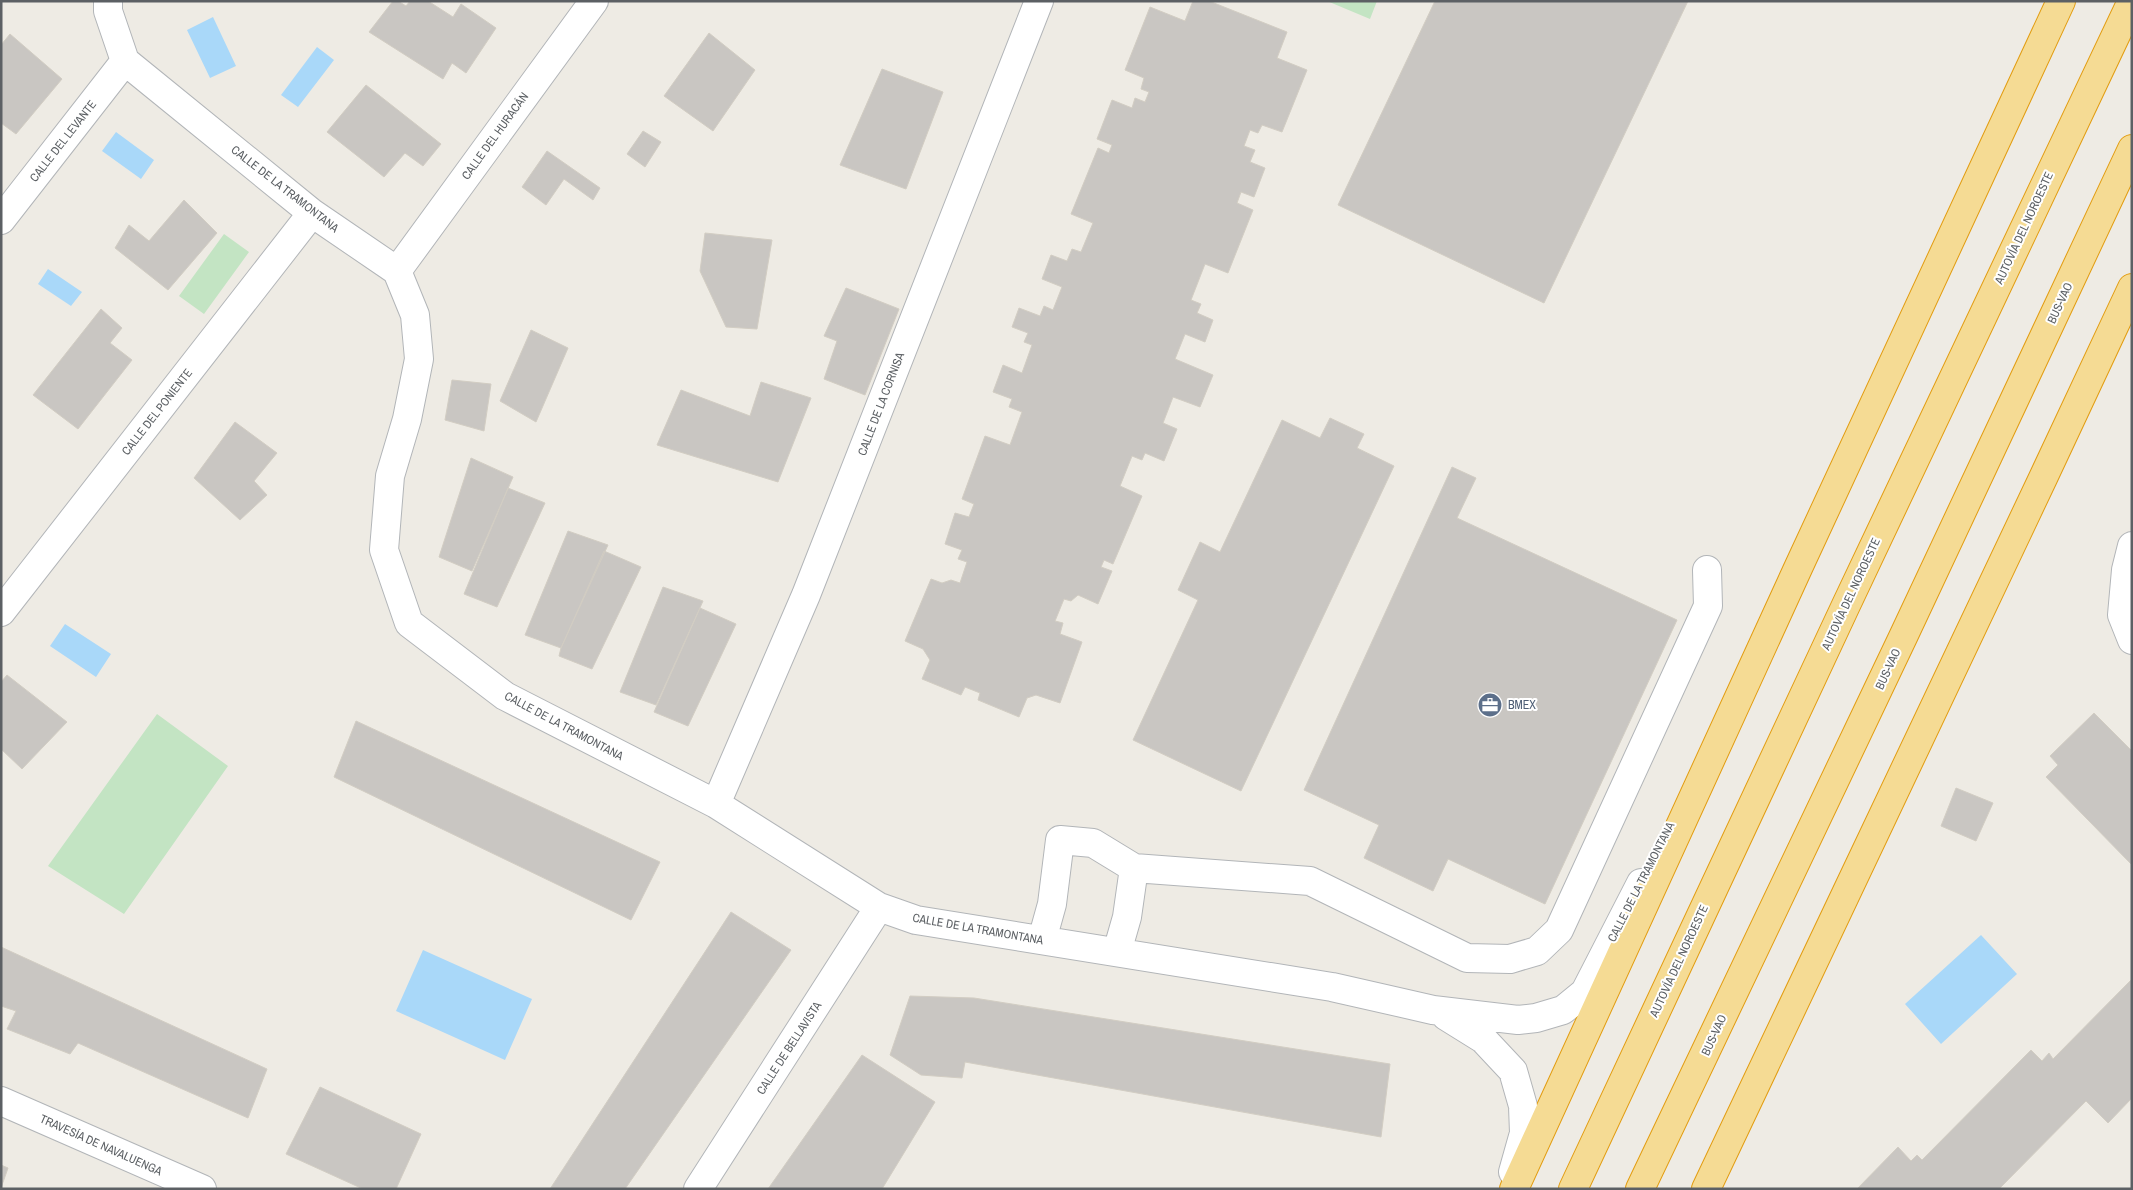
<svg xmlns="http://www.w3.org/2000/svg" width="2133" height="1190" font-family="'Archivo Narrow',sans-serif">
<style>
.green{fill:#c3e4c3}
.water{fill:#a9d8f9}
.building{fill:#c9c6c2;stroke:#d2cdc3}
.lines{fill:none;stroke-linecap:round;stroke-linejoin:round}
.minor-casing{stroke:#b2b5b8;stroke-width:30}
.highway-casing{stroke:#e29c10;stroke-width:30}
.minor{stroke:#fff;stroke-width:28}
.highway{stroke:#f5db94;stroke-width:28}
.labels{text-anchor:middle;stroke-width:4;stroke-linejoin:round;paint-order:stroke}
.street-label{font-size:12px;fill:#5c6064;stroke:#fff}
.service-label{font-size:12px;fill:#4e5e75;stroke:#fff;text-anchor:start}
</style>
<rect width="100%" height="100%" fill="#eeebe4"/>
<path class="green" d="M 1327,1 L 1377,1 L 1370,19 Z
M 224,234 L 249,252 L 204,314 L 179,296 Z
M 157,714 L 228,766 L 124,914 L 48,866 Z"/>
<path class="water" d="M 213,17 L 236,66 L 210,78 L 187,30 Z
M 317,47 L 334,60 L 298,107 L 281,95 Z
M 116,132 L 154,160 L 141,179 L 102,151 Z
M 48,269 L 82,292 L 71,306 L 38,284 Z
M 65,624 L 111,654 L 96,677 L 50,646 Z
M 1981,935 L 2017,974 L 1941,1044 L 1905,1004 Z
M 423,950 L 532,999 L 505,1060 L 396,1011 Z"/>
<path class="building" d="M 393,1 L 398,1 L 406,6 L 410,1 L 428,1 L 453,17 L 461,4 L 496,28 L 466,73 L 452,63 L 443,79 L 369,32 Z
M 1193,1 L 1209,1 L 1287,32 L 1277,58 L 1307,70 L 1282,132 L 1262,125 L 1258,133 L 1250,130 L 1244,146 L 1255,150 L 1250,162 L 1265,168 L 1254,197 L 1241,192 L 1237,203 L 1253,210 L 1228,273 L 1205,264 L 1191,300 L 1201,304 L 1197,313 L 1213,320 L 1205,342 L 1185,334 L 1175,359 L 1213,375 L 1200,407 L 1173,397 L 1163,423 L 1177,429 L 1164,461 L 1145,453 L 1142,460 L 1132,456 L 1120,486 L 1142,496 L 1113,564 L 1104,560 L 1101,567 L 1112,571 L 1098,604 L 1078,595 L 1071,601 L 1064,599 L 1055,621 L 1063,623 L 1060,634 L 1082,642 L 1060,703 L 1036,695 L 1027,698 L 1019,717 L 978,700 L 980,693 L 965,687 L 961,695 L 922,679 L 930,660 L 923,649 L 905,641 L 931,579 L 942,583 L 951,580 L 960,583 L 967,562 L 958,559 L 962,550 L 945,544 L 955,513 L 969,517 L 974,504 L 962,499 L 985,436 L 1010,445 L 1022,412 L 1009,407 L 1012,399 L 993,392 L 1003,365 L 1022,373 L 1032,345 L 1024,342 L 1028,333 L 1012,327 L 1019,308 L 1040,316 L 1044,306 L 1053,310 L 1062,287 L 1042,279 L 1051,255 L 1067,261 L 1072,249 L 1081,252 L 1093,223 L 1071,214 L 1098,148 L 1109,153 L 1112,145 L 1097,139 L 1112,100 L 1132,108 L 1135,98 L 1145,102 L 1149,92 L 1141,89 L 1144,78 L 1125,70 L 1150,7 L 1185,21 Z
M 1435,1 L 1688,1 L 1544,303 L 1338,205 Z
M 709,33 L 755,70 L 713,131 L 664,96 Z
M 10,34 L 62,79 L 16,134 L 1,123 L 1,45 Z
M 882,69 L 943,92 L 906,189 L 840,165 Z
M 366,85 L 441,144 L 423,166 L 405,153 L 384,177 L 327,132 Z
M 643,131 L 661,142 L 645,167 L 627,154 Z
M 547,151 L 600,188 L 593,200 L 564,179 L 546,205 L 522,187 Z
M 184,200 L 217,233 L 168,290 L 115,248 L 129,225 L 149,241 Z
M 705,233 L 772,240 L 757,329 L 726,327 L 700,271 Z
M 846,288 L 899,309 L 865,395 L 824,379 L 837,341 L 824,336 Z
M 101,309 L 122,328 L 110,343 L 132,360 L 78,429 L 33,395 Z
M 531,330 L 568,348 L 536,422 L 500,401 Z
M 452,380 L 491,384 L 484,431 L 445,420 Z
M 761,382 L 811,398 L 778,482 L 657,445 L 681,390 L 750,416 Z
M 1330,418 L 1364,434 L 1357,448 L 1394,466 L 1241,791 L 1133,740 L 1198,600 L 1178,590 L 1200,542 L 1220,552 L 1282,420 L 1320,438 Z
M 235,422 L 277,453 L 254,481 L 267,495 L 240,520 L 194,478 Z
M 471,458 L 513,477 L 472,571 L 439,557 Z
M 1452,467 L 1476,478 L 1457,518 L 1677,620 L 1545,904 L 1448,859 L 1433,891 L 1364,858 L 1379,825 L 1304,790 Z
M 508,488 L 545,503 L 497,607 L 464,594 Z
M 568,531 L 608,545 L 561,648 L 525,635 Z
M 604,551 L 641,567 L 592,669 L 559,656 L 561,648 Z
M 663,587 L 703,601 L 656,705 L 620,692 Z
M 700,608 L 736,624 L 688,726 L 654,712 Z
M 7,675 L 67,722 L 22,769 L 1,749 L 1,682 Z
M 2094,713 L 2132,751 L 2132,865 L 2046,777 L 2058,765 L 2050,756 Z
M 356,721 L 660,862 L 631,920 L 334,777 Z
M 1956,788 L 1993,803 L 1976,841 L 1941,826 Z
M 731,912 L 791,950 L 625,1189 L 550,1189 Z
M 1,947 L 267,1069 L 248,1118 L 78,1043 L 70,1054 L 7,1029 L 16,1011 L 1,1006 Z
M 2132,979 L 2132,1098 L 2108,1123 L 2086,1101 L 1999,1189 L 1857,1189 L 1898,1147 L 1911,1161 L 1917,1155 L 1922,1160 L 2031,1050 L 2042,1061 L 2049,1053 L 2053,1059 Z
M 910,996 L 974,998 L 1390,1064 L 1381,1137 L 965,1062 L 962,1078 L 921,1075 L 890,1055 Z
M 862,1055 L 935,1102 L 882,1189 L 768,1189 Z
M 320,1087 L 421,1134 L 396,1189 L 363,1189 L 286,1154 Z
M 1,1165 L 8,1168 L 1,1188 Z"/>
<g class="lines">
<defs>
<path id="minor" d="M 108,1 L 108,11 L 125,61 L 312,213 L 397,271 L 415,315 L 419,359 L 407,419 L 390,476 L 384,550 L 409,623 L 505,696 L 716,804 L 879,907 L 916,920 L 1332,987 L 1433,1010 L 1518,1020 L 1536,1018 L 1563,1010 L 1585,992 L 1641,883
M 1,220 L 125,61
M 397,271 L 594,1
M 2132,546 L 2126,570 L 2122,615 L 2132,640
M 1,612 L 312,213
M 716,804 L 806,595 L 1039,1
M 1042,940 L 1052,904 L 1060,840 L 1093,843 L 1134,868 L 1310,881 L 1467,958 L 1510,959 L 1537,951 L 1559,930 L 1708,606 L 1707,570
M 1117,952 L 1127,917 L 1134,868
M 1446,1016 L 1483,1039 L 1513,1071 L 1523,1106 L 1524,1133 L 1513,1172
M 1,1101 L 202,1189
M 698,1189 L 879,907"/>
<path id="highway" d="M 1514,1189 L 1799,566 L 2061,1
M 1573,1189 L 1847,603 L 2132,1
M 1640,1189 L 1903,637 L 2132,149
M 1706,1189 L 2043,478 L 2132,288"/>
</defs>
<use href="#minor" class="minor-casing"/>
<use href="#highway" class="highway-casing"/>
<use href="#minor" class="minor"/>
<use href="#highway" class="highway"/>
</g>
<defs>
<symbol id="office-disc" viewBox="-11 -11 22 22"><circle r="9.5" fill="#5c6f8a" stroke="#fff"/><path d="M-6-3h4V-5.5h4V-3h4V5H-6ZM-1-4.5V-3h2v-1.5ZM-6 0V1H6V0Z" fill="#fff"/></symbol>
</defs>
<g fill-rule="evenodd">
<use href="#office-disc" x="1476" y="691" width="28" height="28"/>
</g>
<g class="labels">
<g class="street-label">
<text transform="translate(495 136) rotate(-54)" y="4">CALLE DEL HURACÁN</text>
<text transform="translate(63 141) rotate(-52)" y="4">CALLE DEL LEVANTE</text>
<text transform="translate(285 189) rotate(38)" y="4">CALLE DE LA TRAMONTANA</text>
<text transform="translate(2024 228) rotate(-65)" y="4">AUTOVÍA DEL NOROESTE</text>
<text transform="translate(2060 303) rotate(-65)" y="4">BUS-VAO</text>
<text transform="translate(881 404) rotate(-69)" y="4">CALLE DE LA CORNISA</text>
<text transform="translate(157 412) rotate(-52)" y="4">CALLE DEL PONIENTE</text>
<text transform="translate(1851 594) rotate(-65)" y="4">AUTOVÍA DEL NOROESTE</text>
<text transform="translate(1888 669) rotate(-65)" y="4">BUS-VAO</text>
<text transform="translate(564 726) rotate(28)" y="4">CALLE DE LA TRAMONTANA</text>
<text transform="translate(1641 882) rotate(-63)" y="4">CALLE DE LA TRAMONTANA</text>
<text transform="translate(978 929) rotate(10)" y="4">CALLE DE LA TRAMONTANA</text>
<text transform="translate(1679 961) rotate(-65)" y="4">AUTOVÍA DEL NOROESTE</text>
<text transform="translate(1714 1035) rotate(-65)" y="4">BUS-VAO</text>
<text transform="translate(789 1048) rotate(-57)" y="4">CALLE DE BELLAVISTA</text>
<text transform="translate(101 1145) rotate(24)" y="4">TRAVESÍA DE NAVALUENGA</text>
</g>
<g class="service-label">
<text x="1508" y="709">BMEX</text>
</g>
</g>
<rect width="2133" height="1190" fill="none" stroke="#5c6064" stroke-width="5"/>
</svg>
